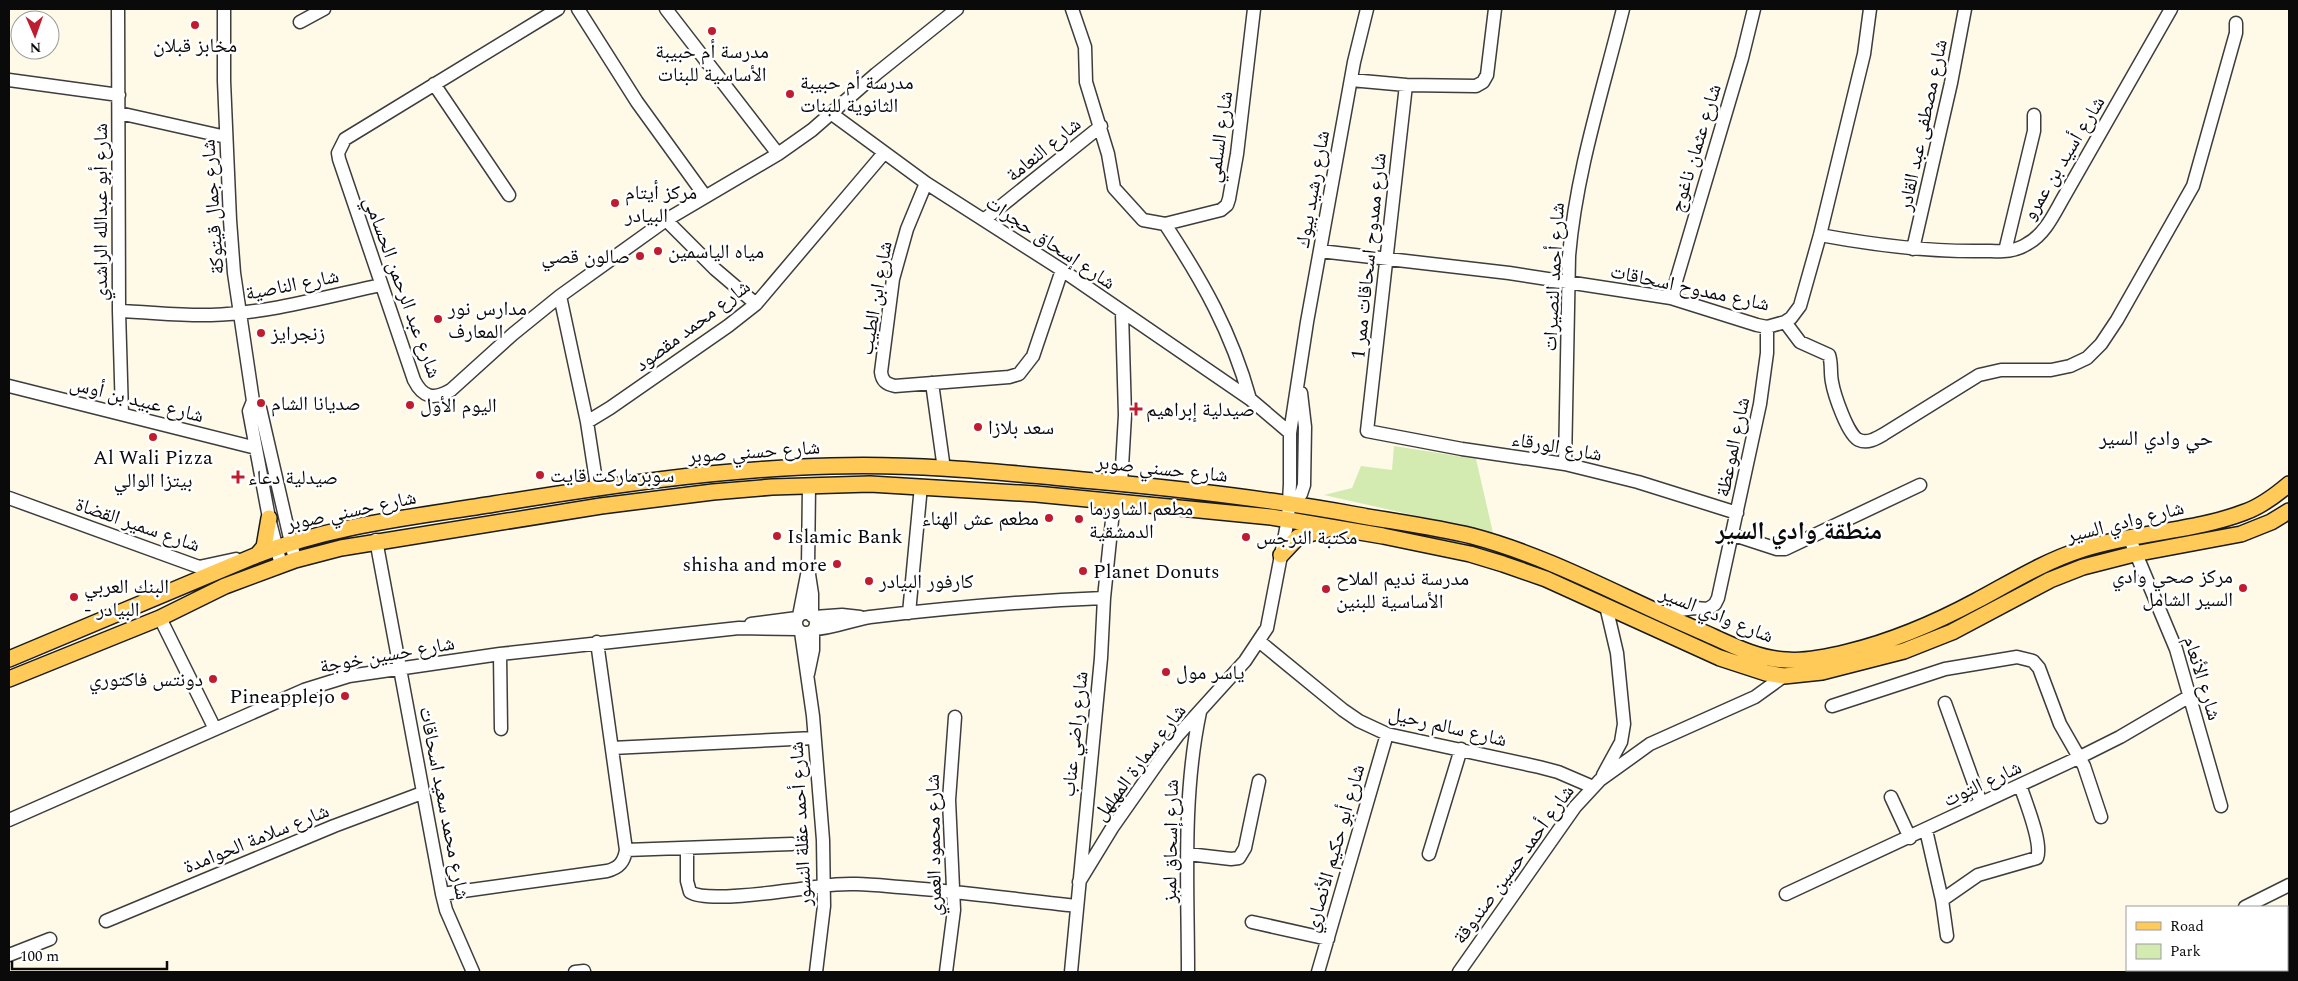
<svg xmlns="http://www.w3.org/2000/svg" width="2298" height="981" font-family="Spectral,'Noto Naskh Arabic',serif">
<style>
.green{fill:#d3ebb0}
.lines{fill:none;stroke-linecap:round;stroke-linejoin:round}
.minor-casing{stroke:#3d3d3d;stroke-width:15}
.major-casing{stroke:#1b1b1b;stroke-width:18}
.minor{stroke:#fff;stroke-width:12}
.major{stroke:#ffca57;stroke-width:15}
.poi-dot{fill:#c01c30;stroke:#fff;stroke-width:2}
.labels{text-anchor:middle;stroke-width:5;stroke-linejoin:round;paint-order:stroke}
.poi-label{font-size:20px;fill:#0a0a0a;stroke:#fff;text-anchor:start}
.street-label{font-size:20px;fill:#0a0a0a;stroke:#fff}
.neighbourhood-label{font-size:21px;fill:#0a0a0a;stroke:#fff}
.district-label{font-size:25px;font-weight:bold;fill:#0a0a0a;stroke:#fff}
</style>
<rect width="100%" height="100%" fill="#fff9e7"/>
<path class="green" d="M 1394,446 L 1476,459 L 1493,533 L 1324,495 L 1352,488 L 1361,466 L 1392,470 Z"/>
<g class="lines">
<defs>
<path id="minor" d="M 118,9 L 119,311 L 122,414
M 224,9 L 224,81 L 230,220 L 234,273 L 253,401 L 260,408 L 295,560
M 558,9 L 345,139 L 338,153 L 339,159 L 414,380 C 423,398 434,400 451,390 L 513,334 L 560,296 L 666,220 L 778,154 L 812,130 L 876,74 L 957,9
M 578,9 L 637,102 L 705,196
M 666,9 L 778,154
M 1072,9 L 1085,47 L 1086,82 L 1108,154 L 1114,188 L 1143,220 L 1165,224 C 1203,282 1231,331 1250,399
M 300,22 L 324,9
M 9,80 L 119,95
M 1351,80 L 1406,85 L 1476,86 L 1483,82 L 1487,75 L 1495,9
M 434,84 L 509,195
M 1406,85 L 1367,431 L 1462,449 L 1565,464 L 1638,482 L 1737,513
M 119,113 L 226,137
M 832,114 L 926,183 L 1062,270 L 1250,399 L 1290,433
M 926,183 L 907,229 L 893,279 L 881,372 C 882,381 886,384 895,386 L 1009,377 L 1019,374 L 1033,356 L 1062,270
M 985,219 L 1101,126
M 666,220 L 715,269 L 756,304
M 1165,224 L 1221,210 L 1227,205 L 1229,199 L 1237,154 L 1254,9
M 1820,235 C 1874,245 1928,252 1983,251 C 1999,251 2013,253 2027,244 C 2044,235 2053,216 2062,200 L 2171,9
M 1913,249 L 1951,83 L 1965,9
M 1320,251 L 1509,273 L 1671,298 L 1757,325 L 1767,327 L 1785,322 L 1791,318 L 1800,306 L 1820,235 L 1864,54 L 1870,9
M 2005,251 L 2034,131 L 2034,115
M 560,296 L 587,422 L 597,487
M 1671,298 L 1742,58 L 1754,9
M 119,311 C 150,312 180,316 211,315 C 269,313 325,297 381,285
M 1785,322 L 1800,342 L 1829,355 C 1832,363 1830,373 1832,382 C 1834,394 1848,436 1859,440 C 1868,444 1877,438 1884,434 L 1979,375 L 2001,370 L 2051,370 L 2070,366 L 2087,358 L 2101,344 L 2117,320 L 2193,186 L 2236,33 L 2236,23
M 932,383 L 944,469
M 9,386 L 256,448
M 253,401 L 249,411 L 269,518 L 281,565
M 587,422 L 610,408 L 728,326 L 756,304 L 884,153
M 1565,464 L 1569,256 C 1576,172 1603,90 1623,9
M 1121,484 L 1125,415 L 1122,313
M 809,485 L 808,568 L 812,594 L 812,616
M 9,498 L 199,567 L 236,559
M 1290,503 L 1301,494 L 1304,485 L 1305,427 L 1301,393
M 1731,534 L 1777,549 L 1785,549 L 1920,485
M 2129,537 L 2176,649 L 2221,806
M 376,540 L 442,894 L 446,910 L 473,972
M 909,613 L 921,486
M 1658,613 L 1695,608 L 1708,609 L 1715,604 L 1718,598 L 1760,404 L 1767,353 L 1767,327
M796 623a10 10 0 1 1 20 0a10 10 0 1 1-20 0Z
M 799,616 L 807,575
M 814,617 L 842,615 L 860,617
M 160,618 L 215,729
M 751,624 L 797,618
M 814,629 C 834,628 851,620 870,617 C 948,608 1025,601 1104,598
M 801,632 L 813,716 L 823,840 L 824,906 L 816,972
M 1260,642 L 1343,710 L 1359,721 L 1387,734 L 1539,767 L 1558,772 L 1593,787
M 500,654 L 501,729
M 808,674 L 813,650 L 813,631
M 1945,703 L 1981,803
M 1832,706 L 1945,669 L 2017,657 L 2033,661 L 2039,668 L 2060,724 L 2084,766 L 2101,817
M 612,748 L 814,738
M 1603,775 L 1621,742 L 1624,724 L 1617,653 L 1606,606
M 1891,797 L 1910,838
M 9,820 L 304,690 L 349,676 L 500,654 L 739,628 L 798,629
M 1926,830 L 1942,900 L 1947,936
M 687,849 L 687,881 L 690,892 C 708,904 798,889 823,886 C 848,882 874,885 899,887 C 959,891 1018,900 1077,906
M 626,850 L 792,844
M 1188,854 L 1231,859 L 1239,858 L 1245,848 L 1259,781
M 1429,854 L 1461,749
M 1079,882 L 1112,828 L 1159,761 L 1178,735 L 1245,661 L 1267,628 L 1288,519 L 1290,484 L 1290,433 L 1307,322 L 1354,62 L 1367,9
M 442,894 L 607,871 C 619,868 624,862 626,850 L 597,642
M 1786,894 L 2080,757 L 2120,737 L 2190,696
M 1942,900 L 1978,875 L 2037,858 C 2043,843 2025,801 2020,785
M 2245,907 L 2289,885
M 106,921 L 334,826 L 422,793
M 1252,922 L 1328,939
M 9,955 L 50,939
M 575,972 L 584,971
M 946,972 L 954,910 L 949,800 L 955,717
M 1071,972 L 1101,658 L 1104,598 L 1114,501
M 1188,972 C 1188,886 1182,797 1200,712
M 1318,972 L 1387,734
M 1459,972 L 1575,807 L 1600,780 L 1650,744 L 1755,697 L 1784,676"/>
<path id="major" d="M 257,555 L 264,547 L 269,518
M 1281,555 L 1298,537 L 1328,529
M 9,659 L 257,555 C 333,525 414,517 494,504 C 606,486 718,469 831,466 C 919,463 1007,473 1095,481 C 1183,489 1270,499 1357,515 C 1396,522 1434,527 1472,536 C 1551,557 1621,597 1696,629 C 1724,641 1755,659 1786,660 C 1806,662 1828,657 1848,652 C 1893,641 1935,623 1976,601 C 2010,583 2043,562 2080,550 C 2134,532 2193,532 2245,512 C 2262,506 2276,495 2289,484
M 9,679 L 160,618 L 225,586 L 295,560 L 341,548 L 601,506 L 713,492 L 772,487 L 870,484 L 1036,494 L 1271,517 L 1383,536 L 1470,554 L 1503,564 L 1546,579 L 1720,658 L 1766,673 L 1784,676 L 1822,672 L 1904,651 L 1952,632 L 2050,580 L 2083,567 L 2134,554 L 2241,534 L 2271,522 L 2289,511"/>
</defs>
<use href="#minor" class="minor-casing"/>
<use href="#major" class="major-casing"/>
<use href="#minor" class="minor"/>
<use href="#major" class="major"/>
</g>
<g class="poi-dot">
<circle cx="195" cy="25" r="5"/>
<circle cx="712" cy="31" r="5"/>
<circle cx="790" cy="94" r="5"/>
<circle cx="615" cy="203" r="5"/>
<circle cx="658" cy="251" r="5"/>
<circle cx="640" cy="256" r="5"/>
<circle cx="438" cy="319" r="5"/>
<circle cx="261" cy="333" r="5"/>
<circle cx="261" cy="403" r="5"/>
<circle cx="410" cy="405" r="5"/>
<path d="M1133.5 401.5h5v5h5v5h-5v5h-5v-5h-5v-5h5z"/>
<circle cx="978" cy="427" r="5"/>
<circle cx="153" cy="437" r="5"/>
<circle cx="540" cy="475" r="5"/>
<path d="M235.5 469.5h5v5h5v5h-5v5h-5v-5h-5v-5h5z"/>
<circle cx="1049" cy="518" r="5"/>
<circle cx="1079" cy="519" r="5"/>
<circle cx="777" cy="536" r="5"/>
<circle cx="1246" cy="537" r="5"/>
<circle cx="837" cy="564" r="5"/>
<circle cx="1083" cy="571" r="5"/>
<circle cx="869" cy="581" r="5"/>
<circle cx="2243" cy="588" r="5"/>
<circle cx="1326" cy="589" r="5"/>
<circle cx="74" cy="597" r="5"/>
<circle cx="1166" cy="672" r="5"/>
<circle cx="213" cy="679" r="5"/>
<circle cx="345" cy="696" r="5"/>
</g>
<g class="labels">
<g class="poi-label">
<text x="195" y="52" text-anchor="middle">مخابز قبلان</text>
<text x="712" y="58" text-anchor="middle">مدرسة أم حبيبة<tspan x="712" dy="23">الأساسية للبنات</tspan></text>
<text x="800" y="89">مدرسة أم حبيبة<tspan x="800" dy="23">الثانوية للبنات</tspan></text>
<text x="625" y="199">مركز أيتام<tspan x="625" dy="23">البيادر</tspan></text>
<text x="668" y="258">مياه الياسمين</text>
<text x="630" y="263" text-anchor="end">صالون قصي</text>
<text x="448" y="315">مدارس نور<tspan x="448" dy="23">المعارف</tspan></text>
<text x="271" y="340">زنجرايز</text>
<text x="271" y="410">صديانا الشام</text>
<text x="420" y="412">اليوم الأول</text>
<text x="1146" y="416">صيدلية إبراهيم</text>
<text x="988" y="434">سعد بلازا</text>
<text x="153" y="464" text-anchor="middle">Al Wali Pizza<tspan x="153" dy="23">بيتزا الوالي</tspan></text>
<text x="550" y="482">سوبرماركت قايت</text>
<text x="248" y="484">صيدلية دعاء</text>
<text x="1089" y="515">مطعم الشاورما<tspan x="1089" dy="23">الدمشقية</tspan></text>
<text x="1039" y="525" text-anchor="end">مطعم عش الهناء</text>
<text x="787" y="543">Islamic Bank</text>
<text x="1256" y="544">مكتبة النرجس</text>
<text x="827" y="571" text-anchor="end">shisha and more</text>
<text x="1093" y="578">Planet Donuts</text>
<text x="2233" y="583" text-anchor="end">مركز صحي وادي<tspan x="2233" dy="23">السير الشامل</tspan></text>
<text x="1336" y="585">مدرسة نديم الملاح<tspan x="1336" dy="23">الأساسية للبنين</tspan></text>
<text x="879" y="588">كارفور البيادر</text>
<text x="84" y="593">البنك العربي<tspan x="84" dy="23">- البيادر</tspan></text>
<text x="1176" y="679">ياسر مول</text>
<text x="203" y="686" text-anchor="end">دونتس فاكتوري</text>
<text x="335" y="703" text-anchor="end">Pineapplejo</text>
</g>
<g class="street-label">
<text transform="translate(1922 125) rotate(-78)" y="7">شارع مصطفى عبد القادر</text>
<text transform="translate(1219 137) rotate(-82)" y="7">شارع السلمي</text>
<text transform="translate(1695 148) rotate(-73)" y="7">شارع عثمان ناغوج</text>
<text transform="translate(1043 149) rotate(-39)" y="7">شارع النعامة</text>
<text transform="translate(2063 158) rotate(-59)" y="7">شارع أسيد بن عمرو</text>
<text transform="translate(1312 189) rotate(-80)" y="7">شارع رشيد بيوك</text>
<text transform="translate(212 207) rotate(-94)" y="7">شارع جمال قيتوكة</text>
<text transform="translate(100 212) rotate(-90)" y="7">شارع أبو عبدالله الراشدي</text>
<text transform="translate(1051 242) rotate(34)" y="7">شارع إسحاق حجرات</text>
<text transform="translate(1368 256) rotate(-84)" y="7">شارع ممدوح اسحاقات ممر 1</text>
<text transform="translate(1553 277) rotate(-87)" y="7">شارع أحمد النصيرات</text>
<text transform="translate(292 284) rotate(-11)" y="7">شارع الناصية</text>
<text transform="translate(403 287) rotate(70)" y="7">شارع عبد الرحمن الحسامي</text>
<text transform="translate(1690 287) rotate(12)" y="7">شارع ممدوح اسحاقات</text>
<text transform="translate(875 298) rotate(-80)" y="7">شارع ابن الطيب</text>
<text transform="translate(692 325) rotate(-37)" y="7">شارع محمد مقصود</text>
<text transform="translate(137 399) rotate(14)" y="7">شارع عبيد بن أوس</text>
<text transform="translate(1557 446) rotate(10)" y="7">شارع الورقاء</text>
<text transform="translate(1732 447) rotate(-78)" y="7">شارع الموعظة</text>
<text transform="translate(754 451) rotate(-4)" y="7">شارع حسني صوبر</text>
<text transform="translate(1162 468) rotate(6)" y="7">شارع حسني صوبر</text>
<text transform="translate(351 510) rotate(-12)" y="7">شارع حسني صوبر</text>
<text transform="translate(2125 521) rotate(-14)" y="7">شارع وادي السير</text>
<text transform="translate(138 524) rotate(19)" y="7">شارع سمير القضاة</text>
<text transform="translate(1717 614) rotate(22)" y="7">شارع وادي السير</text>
<text transform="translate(387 654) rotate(-10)" y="7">شارع حسين خوجة</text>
<text transform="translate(2203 678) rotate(73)" y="7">شارع الأنعام</text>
<text transform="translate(1448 726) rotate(13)" y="7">شارع سالم رحيل</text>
<text transform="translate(1074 734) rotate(-84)" y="7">شارع راضي عناب</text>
<text transform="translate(1139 762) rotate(-53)" y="7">شارع سمارة المهلهل</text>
<text transform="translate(1982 783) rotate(-25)" y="7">شارع التوت</text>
<text transform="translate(445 803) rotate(79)" y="7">شارع محمد سعيد اسحاقات</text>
<text transform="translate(800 824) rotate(-93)" y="7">شارع أحمد عقلة النسور</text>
<text transform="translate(256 838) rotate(-22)" y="7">شارع سلامة الحوامدة</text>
<text transform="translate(1170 841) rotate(-89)" y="7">شارع إسحاق لمبز</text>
<text transform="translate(933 845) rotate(-91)" y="7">شارع محمود العمري</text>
<text transform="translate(1334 848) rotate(-74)" y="7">شارع أبو حكيم الأنصاري</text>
<text transform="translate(1513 864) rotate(-54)" y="7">شارع أحمد حسين صندوقة</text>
</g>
<g class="neighbourhood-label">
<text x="2156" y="445">حي وادي السير</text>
</g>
<g class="district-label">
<text x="1799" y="539">منطقة وادي السير</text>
</g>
</g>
<rect width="2298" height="981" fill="none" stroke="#0a0a0a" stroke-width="20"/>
<rect x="2126" y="906" width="162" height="65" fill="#ffffff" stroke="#9d9d9d"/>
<rect x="2136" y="922" width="25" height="8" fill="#ffca57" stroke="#9d9d9d"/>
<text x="2170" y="931" font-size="15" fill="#0a0a0a">Road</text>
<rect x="2136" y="944" width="25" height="15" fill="#d3ebb0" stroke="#9d9d9d"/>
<text x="2170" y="956" font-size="15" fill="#0a0a0a">Park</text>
<g transform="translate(35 35) rotate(178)"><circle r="24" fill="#ffffff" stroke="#9d9d9d"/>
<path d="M0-4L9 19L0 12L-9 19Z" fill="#c01c30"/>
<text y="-8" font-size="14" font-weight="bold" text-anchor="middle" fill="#0a0a0a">N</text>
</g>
<path d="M12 961v8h155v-8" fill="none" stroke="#0a0a0a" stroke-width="2.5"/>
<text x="20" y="961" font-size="15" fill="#0a0a0a" stroke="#ffffff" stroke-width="4" paint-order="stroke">100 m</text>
</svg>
